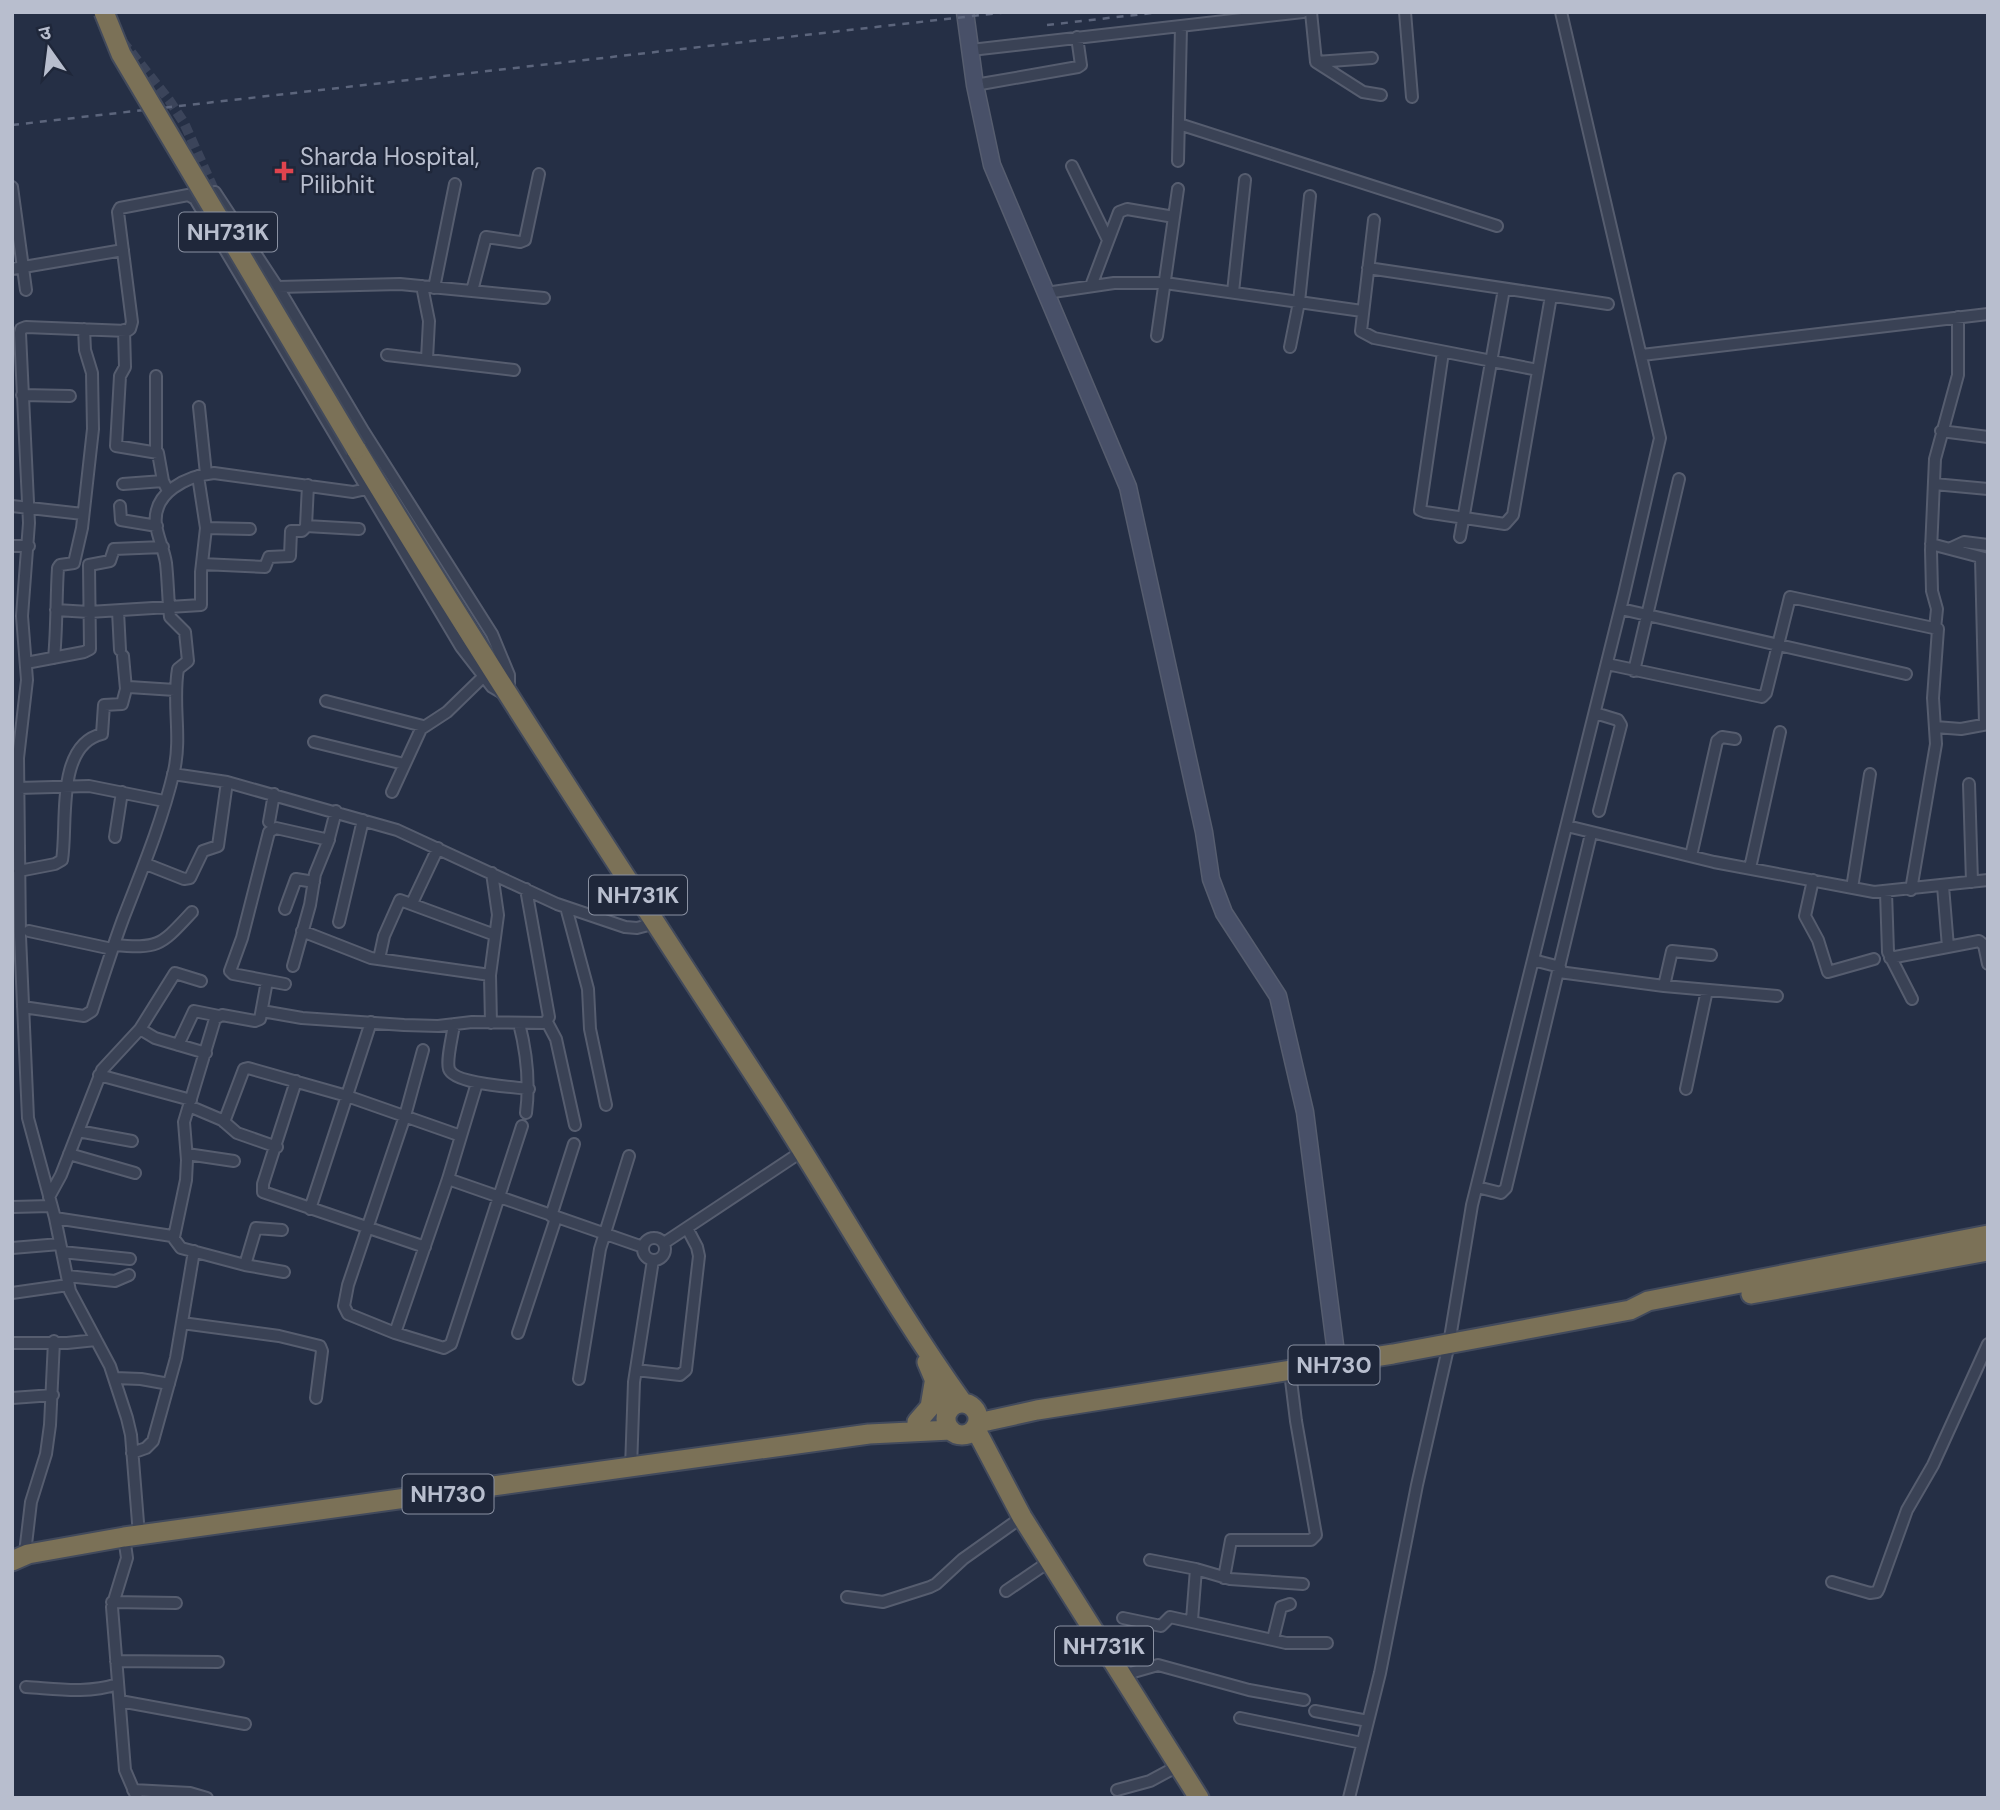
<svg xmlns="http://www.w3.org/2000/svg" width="2000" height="1810" font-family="'DM Sans','Noto Sans Devanagari',sans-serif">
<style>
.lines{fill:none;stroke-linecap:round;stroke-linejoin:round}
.street-tunnel{stroke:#3b445a;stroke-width:10;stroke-dasharray:10 5;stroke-linecap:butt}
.street-casing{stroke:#565d6f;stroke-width:14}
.secondary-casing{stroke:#565d6f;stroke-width:19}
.highway-casing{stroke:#424a5c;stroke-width:23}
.street{stroke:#3a4255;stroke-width:10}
.secondary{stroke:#485068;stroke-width:16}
.highway{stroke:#7b7157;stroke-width:19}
.rail{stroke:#5c657c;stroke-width:2.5;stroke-dasharray:7 7;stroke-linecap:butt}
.highway-bridge-casing{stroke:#424a5c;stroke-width:23;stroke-linecap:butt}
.highway-bridge{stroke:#7b7157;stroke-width:19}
.health-dot{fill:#e0444e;stroke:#1f273a;stroke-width:2.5}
.labels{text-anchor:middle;stroke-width:5;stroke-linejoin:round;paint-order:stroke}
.shield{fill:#1f273a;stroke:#8a91a2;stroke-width:2}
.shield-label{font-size:23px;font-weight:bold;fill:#b8bece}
.poi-label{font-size:24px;fill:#b8bece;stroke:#1f273a;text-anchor:start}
</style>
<rect width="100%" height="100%" fill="#252f45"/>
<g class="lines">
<path class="street-tunnel" d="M 122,41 L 169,100 L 184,123 L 215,192"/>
<defs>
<path id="street" d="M 1311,12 L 1316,62 L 1363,92 L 1381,95
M 1405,12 L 1412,97
M 971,50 L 1303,12
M 1316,62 L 1372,58
M 975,85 L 1078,67 L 1081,65 L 1077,37
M 1179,124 L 1497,226
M 1178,161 L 1181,27
M 1072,166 L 1108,240
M 12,187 L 26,290
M 215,192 L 282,294 L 364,432 L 492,634 L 509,675 L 509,691
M 1374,220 L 1361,331 L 1374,338 L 1538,370
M 1368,268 L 1608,304
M 12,269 L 123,250
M 422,286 L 429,321 L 427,359
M 1091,286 L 1119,212 L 1127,209 L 1174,217
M 278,287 L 400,284 L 544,298
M 434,288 L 455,184
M 472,291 L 486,237 L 520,242 L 525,240 L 539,174
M 1233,292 L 1245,180
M 1046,293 L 1114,283 L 1165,283 L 1362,311
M 124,330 L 125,367 L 120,376 L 116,446 L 158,453 L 163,481 L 168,491
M 1157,336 L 1178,189
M 1290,347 L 1299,302 L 1310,196
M 1443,352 L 1420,510 L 1425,512 L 1505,524 L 1513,515 L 1551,296
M 387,355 L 514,370
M 1642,355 L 1988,314
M 156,376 L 156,452
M 22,395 L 70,396
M 199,407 L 206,474
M 1941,431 L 1988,437
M 123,484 L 163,481
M 1934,484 L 1988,489
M 308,485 L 306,526 L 359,529
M 12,506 L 83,514
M 120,506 L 121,520 L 157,526
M 206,528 L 250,529
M 1460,537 L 1504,289
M 1931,544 L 1988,559
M 12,546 L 29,546
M 1951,548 L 1964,542 L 1988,545
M 1981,558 L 1985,724
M 202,564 L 265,567 L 269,557 L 290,556 L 291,531 L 302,531 L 307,526
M 1621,609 L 1906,674
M 56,610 L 89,612 L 201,605 L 201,572 L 206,528 L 198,476
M 118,611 L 120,650
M 1935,629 L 1937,609 L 1932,591 L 1931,550 L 1935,459 L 1958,375 L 1958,317
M 123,656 L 126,689
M 54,658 C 57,628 56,598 58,568 L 60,565 L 74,563 L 82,528 L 93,429 L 92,373 L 85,350 L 84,329
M 26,663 L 84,652 L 90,649 L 89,565 L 110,561 L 114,549 L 163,547
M 1607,664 L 1762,697 L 1766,693 L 1790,597 L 1938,629 L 1933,698 L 1936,744 L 1911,890
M 1634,671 L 1679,479
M 326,701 L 423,726
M 1595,713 L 1618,720 L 1621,725 L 1599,811
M 1935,727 L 1961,729 L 1988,724
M 314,742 L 404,764
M 173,774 L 227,782 L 397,830 L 557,904 L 625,927 L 637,928 L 656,923
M 1969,784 L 1972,882
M 18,788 L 89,786 L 164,801
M 392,792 L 421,729 L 447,712 L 484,676
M 269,822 L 274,794
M 1567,826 L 1714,862 L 1874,892 L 1988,880
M 115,837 L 122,792
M 1691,856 L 1717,741 L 1722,737 L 1735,739
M 146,864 L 184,879 L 190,878 L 203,851 L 218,846 L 227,782
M 1750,868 L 1780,732
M 19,871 L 55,864 L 62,860 C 68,825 55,745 102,734 L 104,705 L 122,704 L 126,689 L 129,687 L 175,690
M 1813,880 L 1805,916 L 1818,940 L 1828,972 L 1874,959
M 1943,886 L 1948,947
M 1852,888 L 1870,774
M 1886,892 L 1888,952 L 1912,999
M 412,903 L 438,848
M 566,907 L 588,989 L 590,1029 L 606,1105
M 285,909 L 296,879 L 314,882
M 339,922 L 363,820
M 29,931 L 112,949
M 302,931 L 371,958 L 490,975
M 114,945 C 160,949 161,945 192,912
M 1890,958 L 1979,941 L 1984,945 L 1988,964
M 379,959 L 384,936 L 400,900 L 495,935
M 1533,960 L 1560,967
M 293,966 L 310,905 L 315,874 L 328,842 L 336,811
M 1559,972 L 1664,986 L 1777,996
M 285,984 L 233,974 L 230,971 L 242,938 L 269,832 L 276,828 L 329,840
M 1664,986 L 1672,951 L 1711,955
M 23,1007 L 84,1016 L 92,1011 C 102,980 112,949 123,919 C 142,870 162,822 174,771 C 182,736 172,703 178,669 L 188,661 L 185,632 L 170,617 C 168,599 168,581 166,563 C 164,550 158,538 156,525 C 152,492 187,476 214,473 L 353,492 L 366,489
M 262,1011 L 302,1018 L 404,1025 L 438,1026 L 472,1022 L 545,1023 L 549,1017 L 526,889
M 547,1022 L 556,1039 L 575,1125
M 491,1023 L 490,975 L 498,915 L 492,873
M 519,1023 C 527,1054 530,1082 526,1113
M 454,1024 C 453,1034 446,1060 449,1069 C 454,1084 514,1087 529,1089
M 140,1029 L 155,1038 L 206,1053
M 178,1045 L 194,1011 L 219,1016
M 423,1050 L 405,1116 L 348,1285 L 344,1306 L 348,1314 L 395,1333 L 444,1348 L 451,1344 L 522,1126
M 99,1075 L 191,1100
M 296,1081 L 263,1184 L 263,1192 L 425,1247
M 1686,1089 L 1707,990
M 189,1106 L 222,1120 L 237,1133 L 277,1147
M 224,1122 L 244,1069 L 248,1068 L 347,1096 L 461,1136
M 78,1131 L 132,1141
M 69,1154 L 135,1173
M 187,1154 L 234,1161
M 448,1179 L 643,1247
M 1477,1187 L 1501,1193 L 1506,1188 L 1591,834
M 49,1197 L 61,1175 L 102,1070 L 140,1029 L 175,973 L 201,981
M 12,1207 L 51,1206
M 310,1209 L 371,1022
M 551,1216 L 574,1144
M 55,1218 L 172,1236 L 181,1248 L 245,1265 L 284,1272
M 174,1237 L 186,1180 L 187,1160 L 184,1122 L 215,1019 L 222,1015 L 255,1021 L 260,1019 L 267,981
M643 1249a11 11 0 1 1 22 0a11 11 0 1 1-22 0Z
M 664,1243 L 804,1150
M 12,1248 L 60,1244
M 62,1252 L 130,1259
M 245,1265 L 256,1228 L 282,1230
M 67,1276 L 115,1281 L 129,1275
M 12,1293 L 68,1285
M 182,1323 L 279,1336 L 320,1346 L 322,1351 L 316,1398
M 395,1333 L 448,1179 L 477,1083
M 518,1333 L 556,1218
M 12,1343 L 67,1343 L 96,1340
M 636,1370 L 680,1375 L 686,1370 L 699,1256 L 697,1247 L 687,1228
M 115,1378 L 141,1379 L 169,1384
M 579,1379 L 600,1249 L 629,1156
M 12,1398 L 53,1395
M 132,1453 L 146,1448 L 153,1441 L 176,1358 L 194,1251
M 631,1468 L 634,1382 L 653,1260
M 139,1535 L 131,1435 L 127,1418 L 110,1366 L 70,1291 L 55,1218 L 28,1118 L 20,936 L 18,758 L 27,680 L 22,616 L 29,523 L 20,333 L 21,329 L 26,327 L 127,331 L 130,329 L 132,322 L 118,212 L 120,208 L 188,195 L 195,199 L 461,647 L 492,687 L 504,694
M 124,1537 L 127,1558 L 112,1607 L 125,1770 L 137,1798
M 25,1553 L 31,1502 L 46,1454 L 50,1425 L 54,1341
M 1150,1560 L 1196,1569 L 1230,1579 L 1303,1584
M 1224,1578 L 1231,1540 L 1311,1540 L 1316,1535 L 1296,1421 L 1290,1372
M 1832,1582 L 1870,1593 L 1877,1592 L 1879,1588 L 1907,1510 L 1933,1465 L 1988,1344
M 1006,1591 L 1050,1561
M 847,1597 L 883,1602 L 930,1587 L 936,1584 L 963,1559 L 1022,1517
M 112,1602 L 176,1603
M 1123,1618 L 1161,1626 L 1170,1617 L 1286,1643 L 1327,1643
M 1192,1620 L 1196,1569
M 1273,1639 L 1281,1607 L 1290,1604
M 116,1661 L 218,1662
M 1123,1675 L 1158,1665 L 1249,1690 L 1304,1700
M 26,1687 C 58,1689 87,1694 118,1684
M 120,1701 L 245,1724
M 1315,1711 L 1368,1721
M 1240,1718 L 1362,1743
M 133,1790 L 190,1793 L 207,1798
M 1117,1790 L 1150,1781 L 1178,1766
M 1349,1798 L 1380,1673 L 1417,1485 L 1449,1344 L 1472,1205 L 1624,594 L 1660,438 L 1561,12"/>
<path id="secondary" d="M 965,12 L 975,85 L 992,165 L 1128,487 L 1204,832 L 1211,879 L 1224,913 L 1278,996 L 1305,1112 L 1336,1353 L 1325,1366"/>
<path id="highway" d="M 356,449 C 488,668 629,882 768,1096 C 834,1198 892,1304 963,1403
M 1751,1294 L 1988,1251
M 927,1362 L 948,1412
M946 1419a16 16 0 1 1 32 0a16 16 0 1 1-32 0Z
M 917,1422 L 930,1407 L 934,1383
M 978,1423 L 1037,1410 L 1393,1354 L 1630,1310 L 1648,1301 L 1988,1235
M 975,1428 L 1022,1517 L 1199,1798
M 12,1561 L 28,1554 L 124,1537 L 869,1434 L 951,1430"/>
</defs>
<use href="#street" class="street-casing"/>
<use href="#secondary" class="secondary-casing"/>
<use href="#highway" class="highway-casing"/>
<use href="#street" class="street"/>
<use href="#secondary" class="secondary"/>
<use href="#highway" class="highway"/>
<path class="rail" d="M 1047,25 L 1161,12
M 12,125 L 1008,12"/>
<defs>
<path id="highway-bridge" d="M 104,12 L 121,54 L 356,449"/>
</defs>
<use href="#highway-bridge" class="highway-bridge-casing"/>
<use href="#highway-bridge" class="highway-bridge"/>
</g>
<path class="health-dot" d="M280.5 160.5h7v7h7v7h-7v7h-7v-7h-7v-7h7z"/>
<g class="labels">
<g class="shield">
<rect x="179" y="212.5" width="98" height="39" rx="5"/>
<rect x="589" y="875.5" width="98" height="39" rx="5"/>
<rect x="1288.5" y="1345.5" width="91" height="39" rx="5"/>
<rect x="402.5" y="1474.5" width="91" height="39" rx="5"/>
<rect x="1055" y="1626.5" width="98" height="39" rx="5"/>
</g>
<g class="shield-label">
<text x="228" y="240">NH731K</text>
<text x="638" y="903">NH731K</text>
<text x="1334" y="1373">NH730</text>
<text x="448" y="1502">NH730</text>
<text x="1104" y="1654">NH731K</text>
</g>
<g class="poi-label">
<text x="300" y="165">Sharda Hospital,<tspan x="300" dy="28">Pilibhit</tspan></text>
</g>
</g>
<rect width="2000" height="1810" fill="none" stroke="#b8bece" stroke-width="28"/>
<g transform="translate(49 49) rotate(346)" stroke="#1f273a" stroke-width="5" paint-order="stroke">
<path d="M0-5L12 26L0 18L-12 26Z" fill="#b8bece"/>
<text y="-10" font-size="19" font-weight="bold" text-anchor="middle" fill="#b8bece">उ</text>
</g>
</svg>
